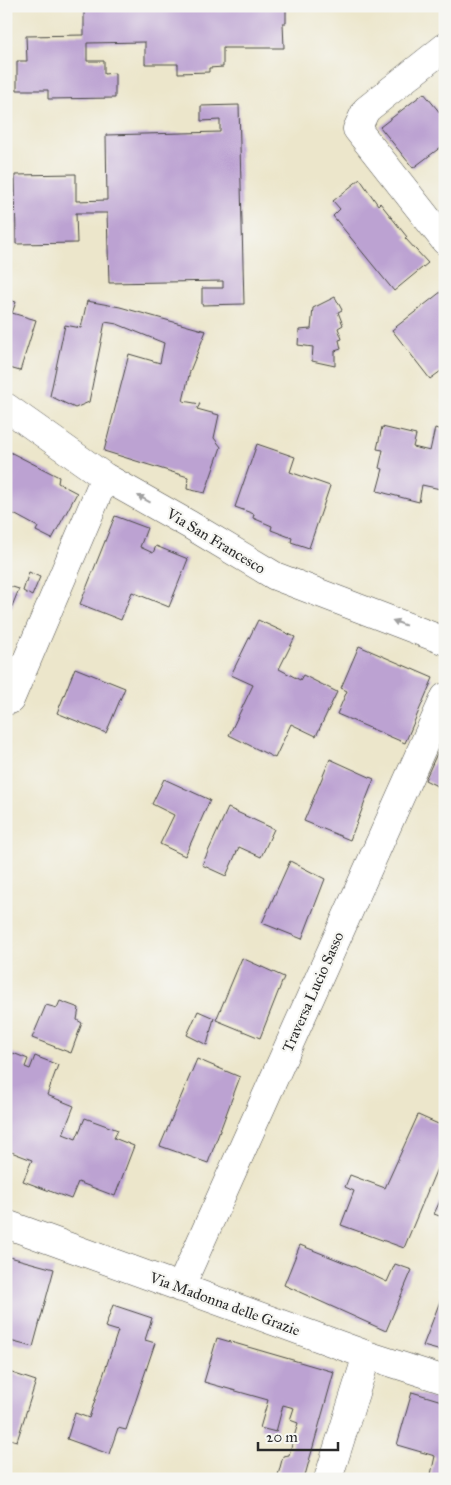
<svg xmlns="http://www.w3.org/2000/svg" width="451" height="1485" font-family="'IM FELL Great Primer',serif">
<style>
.building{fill:#bca2d2}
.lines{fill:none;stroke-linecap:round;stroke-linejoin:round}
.street-casing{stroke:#484743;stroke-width:29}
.street{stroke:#fff;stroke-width:28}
.oneway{fill:#a0a0a0}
.labels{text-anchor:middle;stroke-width:4.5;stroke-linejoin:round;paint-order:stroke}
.street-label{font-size:15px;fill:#2b2b2b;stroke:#f6f6f2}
</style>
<rect width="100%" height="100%" fill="#f6f6f2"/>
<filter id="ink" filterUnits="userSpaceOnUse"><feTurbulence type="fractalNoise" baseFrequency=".02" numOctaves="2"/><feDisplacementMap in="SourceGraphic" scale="10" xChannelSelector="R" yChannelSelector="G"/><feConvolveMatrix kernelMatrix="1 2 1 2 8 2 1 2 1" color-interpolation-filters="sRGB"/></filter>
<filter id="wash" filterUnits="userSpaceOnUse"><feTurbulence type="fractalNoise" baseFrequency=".0096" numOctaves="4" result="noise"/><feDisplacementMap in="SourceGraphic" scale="20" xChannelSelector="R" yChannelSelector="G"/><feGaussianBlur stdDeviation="1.12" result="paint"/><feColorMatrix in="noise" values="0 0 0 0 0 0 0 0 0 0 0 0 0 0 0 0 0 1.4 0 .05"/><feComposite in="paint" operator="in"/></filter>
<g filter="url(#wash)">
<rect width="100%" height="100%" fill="#ece6cb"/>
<g id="blocks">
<path class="building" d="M 84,6 L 286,6 L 286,23 L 283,23 L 284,48 L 223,48 L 223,67 L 209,68 L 209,72 L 178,73 L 178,64 L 145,64 L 145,42 L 87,43 L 87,61 L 104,61 L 104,74 L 115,73 L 115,98 L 48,99 L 48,90 L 17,90 L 17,61 L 27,61 L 26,36 L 84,35 Z
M 424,93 L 445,119 L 445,144 L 413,168 L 380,127 Z
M 239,105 L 244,304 L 202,305 L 202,288 L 223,288 L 223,281 L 109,283 L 107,213 L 76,213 L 77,243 L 16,244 L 15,175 L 76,174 L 76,201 L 107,200 L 106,135 L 220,132 L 220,120 L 201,121 L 201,106 Z
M 360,179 L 378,205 L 380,203 L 407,237 L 405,238 L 428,263 L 394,291 L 333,216 L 340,209 L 333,201 Z
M 442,291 L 445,295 L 445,368 L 430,379 L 392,330 Z
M 335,297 L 342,310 L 338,312 L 343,325 L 338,328 L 342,339 L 339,340 L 341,349 L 335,351 L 335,366 L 312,361 L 313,347 L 298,345 L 299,330 L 311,329 L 313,308 Z
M 6,299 L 16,302 L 12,313 L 36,320 L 20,371 L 6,367 Z
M 87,301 L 120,307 L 206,331 L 190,371 L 183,401 L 200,404 L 197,409 L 219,415 L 214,438 L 221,447 L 205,493 L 187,489 L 188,477 L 104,451 L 129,354 L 160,363 L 164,343 L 117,324 L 105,322 L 89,402 L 75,408 L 50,396 L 65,325 L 81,328 Z
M 382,427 L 416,435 L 413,447 L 430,451 L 435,428 L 445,431 L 445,490 L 422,485 L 419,502 L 377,491 L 383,469 L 379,468 L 383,450 L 377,449 Z
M 257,444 L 295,457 L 290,472 L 330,486 L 309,548 L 291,542 L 292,538 L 271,530 L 272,526 L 253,518 L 254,514 L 235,507 Z
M 6,450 L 59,477 L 58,483 L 77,493 L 52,539 L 36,531 L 38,527 L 12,513 L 8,521 L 6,520 Z
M 115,516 L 147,528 L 140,547 L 153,553 L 156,546 L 188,559 L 169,607 L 132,592 L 121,620 L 80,604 Z
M 29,572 L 40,577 L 32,596 L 23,591 Z
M 6,585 L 19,589 L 6,621 Z
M 258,620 L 295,637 L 279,669 L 300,680 L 303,675 L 337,692 L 316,736 L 291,724 L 275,758 L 229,735 L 253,685 L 231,675 Z
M 359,646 L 433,678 L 405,743 L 337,714 L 347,691 L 341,688 Z
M 75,668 L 125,688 L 106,733 L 57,713 Z
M 445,736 L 445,790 L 425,780 Z
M 330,759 L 374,779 L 350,840 L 304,821 Z
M 164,779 L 210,800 L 185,856 L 160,844 L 174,815 L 152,804 Z
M 228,808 L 274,829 L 261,857 L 239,847 L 226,876 L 202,865 Z
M 290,861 L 325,879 L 302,939 L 262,923 Z
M 242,958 L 284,977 L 260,1038 L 216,1020 Z
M 60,1001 L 79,1008 L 77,1020 L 82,1023 L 71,1053 L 32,1038 L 46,1005 L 57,1008 Z
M 198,1011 L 214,1018 L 207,1045 L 187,1035 Z
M 13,1053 L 28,1059 L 25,1067 L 30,1069 L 35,1056 L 58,1065 L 47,1095 L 74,1106 L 63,1134 L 76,1139 L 85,1118 L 118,1130 L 114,1138 L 134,1146 L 115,1196 L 78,1182 L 71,1199 L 23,1181 L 32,1160 L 6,1150 L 6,1058 L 10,1059 Z
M 197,1059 L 240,1077 L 208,1163 L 160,1146 Z
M 418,1115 L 445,1127 L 445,1149 L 404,1248 L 341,1225 L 354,1191 L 345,1187 L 350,1175 L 385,1188 Z
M 445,1190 L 445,1218 L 434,1214 Z
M 300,1245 L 353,1266 L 387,1282 L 395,1264 L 412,1270 L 386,1331 L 284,1285 Z
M 6,1256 L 54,1269 L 33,1347 L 6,1340 Z
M 445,1288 L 445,1352 L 423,1346 Z
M 113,1305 L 152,1318 L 145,1340 L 155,1343 L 126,1430 L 118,1428 L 109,1454 L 67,1439 L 75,1413 L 89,1418 L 118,1331 L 105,1327 Z
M 217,1338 L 334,1372 L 304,1479 L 277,1479 L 283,1456 L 289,1455 L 298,1423 L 290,1420 L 294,1408 L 283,1405 L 276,1432 L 260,1428 L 268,1400 L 204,1382 Z
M 6,1371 L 36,1381 L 17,1441 L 6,1438 Z
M 412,1392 L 445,1402 L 445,1479 L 430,1479 L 435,1456 L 397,1445 Z"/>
</g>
</g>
<g filter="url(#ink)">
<use href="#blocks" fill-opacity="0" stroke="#484743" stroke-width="1"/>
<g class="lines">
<defs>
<path id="street" d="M 445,47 L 366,110 L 357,129 L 445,241
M 6,407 L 105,477 L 190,525 L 275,576 L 445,641
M 10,700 L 105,477
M 6,1224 L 367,1355 L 445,1380
M 180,1288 L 445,697
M 328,1479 L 367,1355"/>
</defs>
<use href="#street" class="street-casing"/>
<use href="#street" class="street"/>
</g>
<defs><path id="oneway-solid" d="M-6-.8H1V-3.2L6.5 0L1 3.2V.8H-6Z" transform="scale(1.25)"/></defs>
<g class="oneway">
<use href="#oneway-solid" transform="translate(144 499) rotate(-151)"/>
<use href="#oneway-solid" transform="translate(399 623) rotate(-159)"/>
</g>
</g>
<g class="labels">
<g class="street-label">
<text transform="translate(216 541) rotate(31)" y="5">Via San Francesco</text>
<text transform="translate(313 992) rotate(-66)" y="5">Traversa Lucio Sasso</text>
<text transform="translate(225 1304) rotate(20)" y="5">Via Madonna delle Grazie</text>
</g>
</g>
<rect width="451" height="1485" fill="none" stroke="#f6f6f2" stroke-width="25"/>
<path d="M258 1442v8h80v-8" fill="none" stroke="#2b2b2b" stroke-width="2.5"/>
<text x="266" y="1442" font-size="15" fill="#2b2b2b" stroke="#f6f6f2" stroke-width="4" paint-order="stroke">20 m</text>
</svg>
